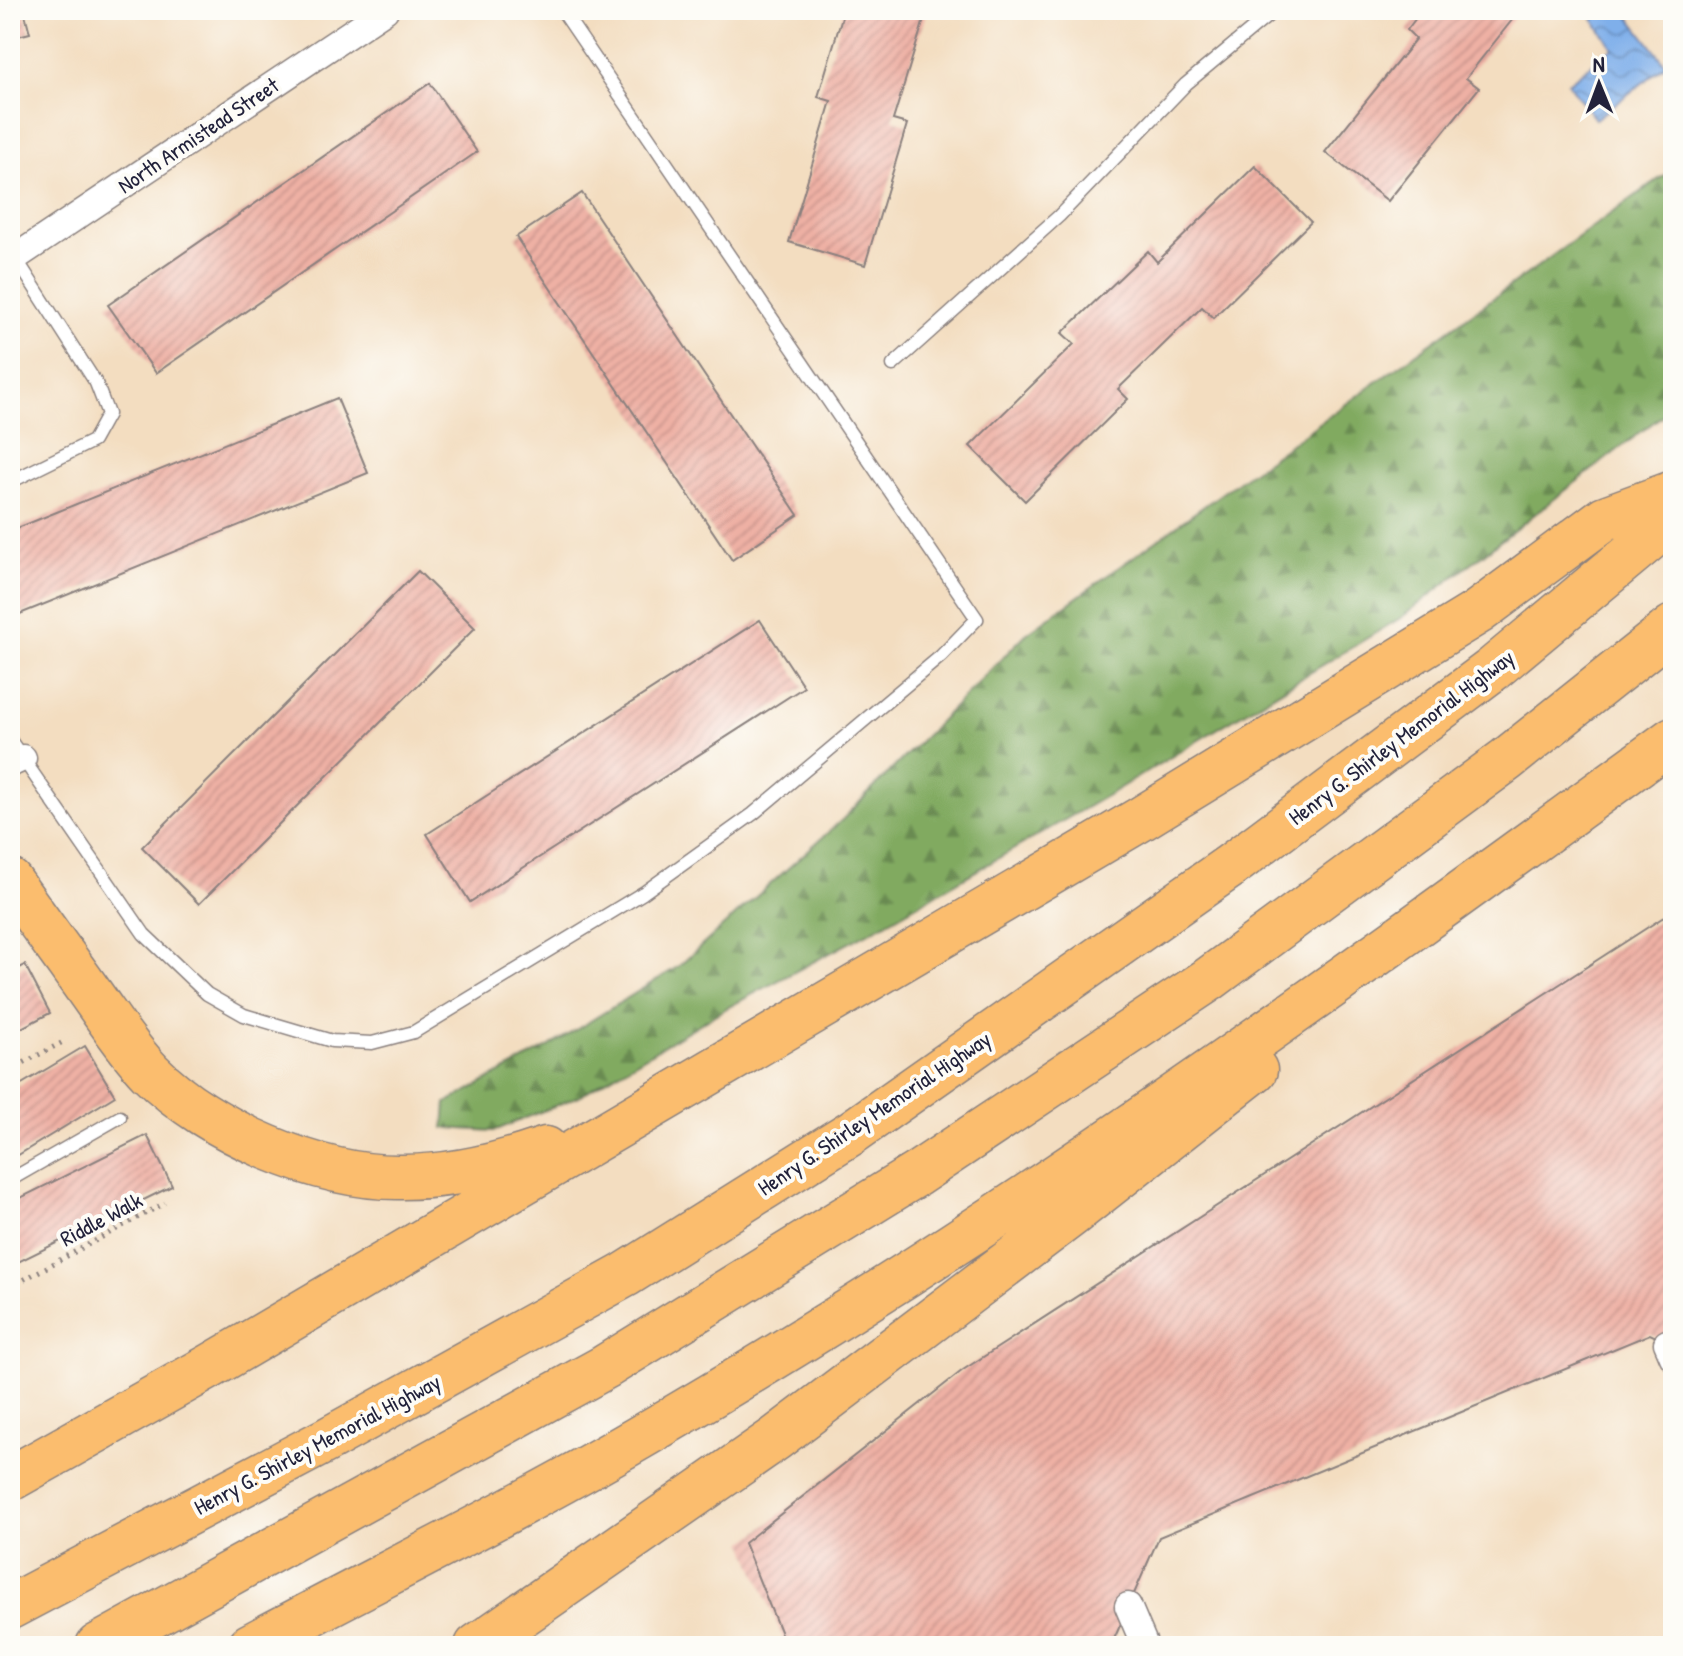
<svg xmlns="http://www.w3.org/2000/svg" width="1683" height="1656" font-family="'Patrick Hand',sans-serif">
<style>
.forest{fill:url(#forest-firs);stroke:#52664e;stroke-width:2}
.water{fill:url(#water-waves);stroke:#506892;stroke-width:2}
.building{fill:url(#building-hatch)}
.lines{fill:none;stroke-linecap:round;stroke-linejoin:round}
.service-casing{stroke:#8a807e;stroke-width:15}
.minor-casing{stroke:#8a807e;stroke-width:29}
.motorway-casing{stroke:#8a807e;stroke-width:47}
.path{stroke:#8a807e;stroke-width:5;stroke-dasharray:2 6;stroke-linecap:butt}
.service{stroke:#fff;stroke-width:12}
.minor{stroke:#fff;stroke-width:26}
.motorway{stroke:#fbbd6e;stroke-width:44}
.labels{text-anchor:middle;stroke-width:8;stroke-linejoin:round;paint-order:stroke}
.street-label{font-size:22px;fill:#22223b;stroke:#fdfcf7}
</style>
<defs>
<pattern id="forest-firs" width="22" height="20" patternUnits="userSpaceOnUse" patternTransform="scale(2)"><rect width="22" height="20" fill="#81aa61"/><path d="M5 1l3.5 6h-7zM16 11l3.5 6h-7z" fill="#698a51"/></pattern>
<pattern id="water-waves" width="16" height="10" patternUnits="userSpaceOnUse" patternTransform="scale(2)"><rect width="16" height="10" fill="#7fafea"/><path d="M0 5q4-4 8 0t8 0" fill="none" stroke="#688ebf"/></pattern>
<pattern id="building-hatch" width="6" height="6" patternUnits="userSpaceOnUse" patternTransform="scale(2)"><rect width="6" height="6" fill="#eeb0a4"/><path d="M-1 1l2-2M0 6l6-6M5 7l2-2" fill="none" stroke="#cc978e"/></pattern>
</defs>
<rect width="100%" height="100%" fill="#fdfcf7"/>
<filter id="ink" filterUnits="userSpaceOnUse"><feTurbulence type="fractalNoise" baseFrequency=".0125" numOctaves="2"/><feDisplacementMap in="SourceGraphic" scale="16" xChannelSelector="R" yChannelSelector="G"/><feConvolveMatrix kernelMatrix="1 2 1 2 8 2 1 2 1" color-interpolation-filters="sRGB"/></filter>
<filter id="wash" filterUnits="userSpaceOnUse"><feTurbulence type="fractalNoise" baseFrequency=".006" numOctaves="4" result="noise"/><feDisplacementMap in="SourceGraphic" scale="32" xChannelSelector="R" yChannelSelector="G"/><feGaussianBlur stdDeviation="1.8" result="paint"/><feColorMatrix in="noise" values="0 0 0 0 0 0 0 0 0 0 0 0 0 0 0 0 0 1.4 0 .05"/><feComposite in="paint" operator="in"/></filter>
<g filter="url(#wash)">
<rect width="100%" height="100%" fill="#f3ddc0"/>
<path class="forest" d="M 1673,169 L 1673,407 L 1402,617 L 1113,792 L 879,927 L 723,1010 L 579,1096 L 494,1131 L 444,1128 L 446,1103 L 550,1046 L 679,966 L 843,819 L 1026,634 Z"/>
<path class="water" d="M 1605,10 L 1624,10 L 1666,65 L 1595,119 L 1568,83 L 1613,48 L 1593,19 Z"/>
<g id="blocks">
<path class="building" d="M 10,10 L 24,10 L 30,33 L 10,38 Z
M 844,10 L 927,10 L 893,120 L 907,124 L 865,265 L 789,242 L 831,101 L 818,97 Z
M 1422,10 L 1520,10 L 1466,78 L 1479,88 L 1388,201 L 1325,152 L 1416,39 L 1407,30 Z
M 430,83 L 477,152 L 156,373 L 108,305 Z
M 1255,166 L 1311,222 L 1213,318 L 1202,307 L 1118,389 L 1128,399 L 1025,501 L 970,446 L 1074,344 L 1062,333 L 1148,251 L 1157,262 Z
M 582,193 L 798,515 L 732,560 L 516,237 Z
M 337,398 L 368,473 L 10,618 L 10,531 Z
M 418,571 L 475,628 L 199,904 L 142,847 Z
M 760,620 L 804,687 L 470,902 L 427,834 Z
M 1673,911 L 1673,1345 L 1650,1334 L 1159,1537 L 1111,1646 L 786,1646 L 744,1543 L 963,1370 Z
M 25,965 L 50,1013 L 10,1034 L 10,973 Z
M 85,1046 L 115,1096 L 10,1160 L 10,1091 Z
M 147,1135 L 172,1186 L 10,1266 L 10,1203 Z"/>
</g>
</g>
<g filter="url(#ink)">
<use href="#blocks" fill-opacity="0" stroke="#8a807e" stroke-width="2"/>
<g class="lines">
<defs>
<path id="service" d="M 893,365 L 1059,216 L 1186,84 L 1275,10
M 10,482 L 93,441 L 108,414 L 96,383 L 15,257
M 10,740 L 144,934 L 207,994 L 244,1015 L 332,1041 L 372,1043 L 414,1032 L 643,893 L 753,814 L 941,656 L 977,619 L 562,10
M 10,1180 L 120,1117"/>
<path id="minor" d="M 10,261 L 385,10
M 10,764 L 23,758
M 1667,1343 L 1673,1357
M 1128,1606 L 1145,1646"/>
<path id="motorway" d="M 10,881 C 38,921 67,960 95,1000 C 112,1024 129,1050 150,1072 C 209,1131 320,1179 403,1177 C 451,1177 501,1165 546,1149
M 10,1479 L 211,1366 L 1139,820 L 1478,612 L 1605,518 L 1673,493
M 10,1607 L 327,1440 L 625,1275 L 851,1133 L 1229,867 L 1493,669 L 1673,519
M 98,1646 L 605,1367 L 917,1174 L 1208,980 L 1506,760 L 1673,627
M 250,1646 C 379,1577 512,1512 639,1438 C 999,1230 1338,984 1673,739
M 477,1646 L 775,1439 L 1071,1215 L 1255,1070"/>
</defs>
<use href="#service" class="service-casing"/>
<use href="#minor" class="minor-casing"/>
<use href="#motorway" class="motorway-casing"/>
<path class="path" d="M 10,1070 L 63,1042
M 10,1287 L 165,1203"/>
<use href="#service" class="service"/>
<use href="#minor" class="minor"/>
<use href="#motorway" class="motorway"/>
</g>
</g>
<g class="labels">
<g class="street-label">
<text transform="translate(198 135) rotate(-34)" y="8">North Armistead Street</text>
<text transform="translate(1401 737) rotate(-37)" y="8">Henry G. Shirley Memorial Highway</text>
<text transform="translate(874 1113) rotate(-34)" y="8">Henry G. Shirley Memorial Highway</text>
<text transform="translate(101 1219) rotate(-28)" y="8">Riddle Walk</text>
<text transform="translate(317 1444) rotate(-28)" y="8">Henry G. Shirley Memorial Highway</text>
</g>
</g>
<rect width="1683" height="1656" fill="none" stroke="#fdfcf7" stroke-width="40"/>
<g transform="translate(1599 84) rotate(359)" stroke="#fdfcf7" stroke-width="6" paint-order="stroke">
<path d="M0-6L14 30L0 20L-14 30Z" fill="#22223b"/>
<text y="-12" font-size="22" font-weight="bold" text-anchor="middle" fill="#22223b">N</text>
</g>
</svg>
